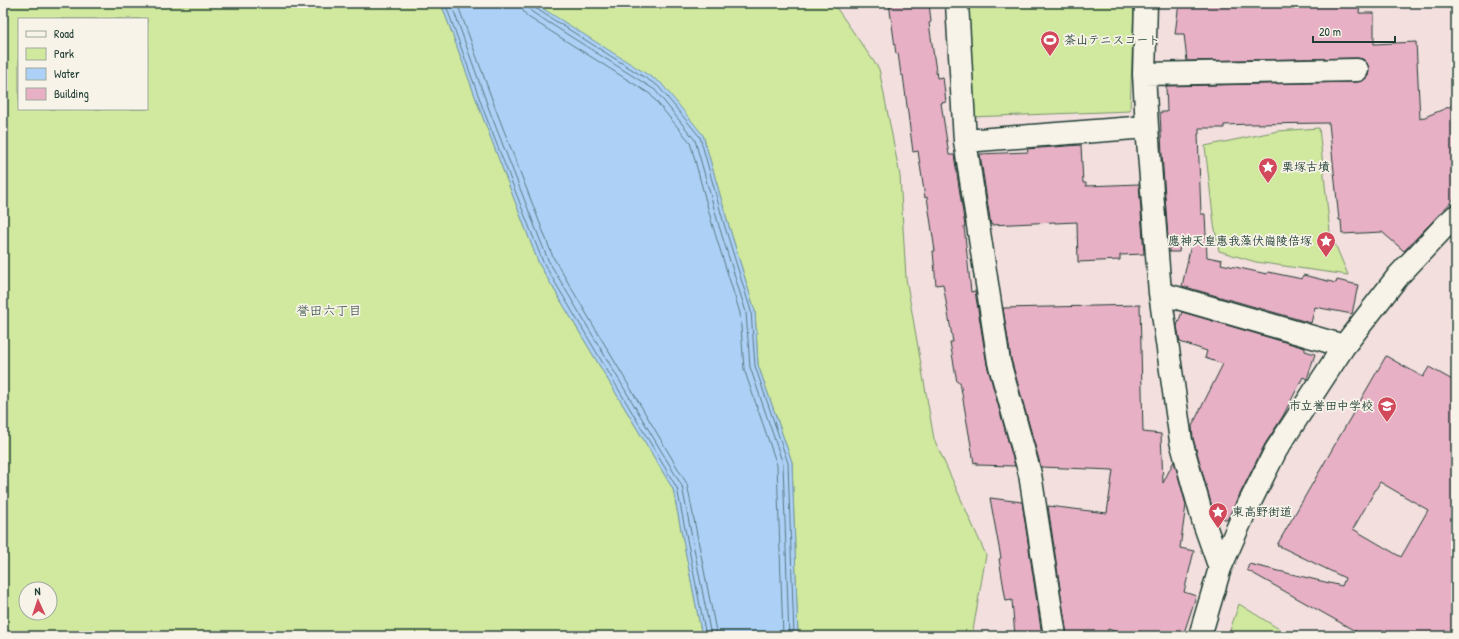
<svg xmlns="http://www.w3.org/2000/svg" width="1459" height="639" font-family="'Patrick Hand','Klee One',sans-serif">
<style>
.green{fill:#d0e99f;stroke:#78936a;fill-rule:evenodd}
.water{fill:#add1f6;stroke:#7496a8}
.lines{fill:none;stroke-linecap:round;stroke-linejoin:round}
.shore{stroke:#587882;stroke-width:1}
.building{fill:#e8b0c5;stroke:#1f3d34;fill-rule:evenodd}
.minor-casing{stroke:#1f3d34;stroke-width:25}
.minor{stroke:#f7f3e8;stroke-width:22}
.labels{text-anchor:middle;stroke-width:3.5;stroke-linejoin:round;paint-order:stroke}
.poi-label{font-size:12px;font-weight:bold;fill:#1f3d34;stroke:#f7f3e8;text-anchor:start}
.neighbourhood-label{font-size:13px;fill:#1f3d34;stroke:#f7f3e8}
</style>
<rect width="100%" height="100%" fill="#f2dfde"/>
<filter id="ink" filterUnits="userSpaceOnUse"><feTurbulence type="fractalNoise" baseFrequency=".025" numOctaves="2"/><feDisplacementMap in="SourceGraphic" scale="8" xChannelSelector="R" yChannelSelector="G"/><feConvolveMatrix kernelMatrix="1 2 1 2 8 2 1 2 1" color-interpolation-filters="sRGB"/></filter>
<g filter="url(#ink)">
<path class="green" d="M 3,3 L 441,3 L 482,115 L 539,264 L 673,489 L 702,636 L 3,636 ZM 19,19 L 147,19 L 147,109 L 19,109 ZM 26,589 L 50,589 L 50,613 L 26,613 Z
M 534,3 L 833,3 L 879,69 L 900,176 L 906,278 L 934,439 L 986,555 L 972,636 L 798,636 L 792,462 L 758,365 L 755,311 L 728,223 L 703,135 Z
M 966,3 L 1134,3 L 1130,111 L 969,117 Z
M 1319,128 L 1330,232 L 1348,275 L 1256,262 L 1219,251 L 1214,224 L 1205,146 L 1278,131 Z
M 1239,604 L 1290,636 L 1228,636 Z"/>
<path class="water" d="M 441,3 L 534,3 L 661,83 L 703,135 L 728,223 L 755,311 L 758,365 L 792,462 L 798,636 L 702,636 L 673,489 L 539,264 L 482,115 Z"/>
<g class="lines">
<path class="shore" d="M 445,3 L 485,114 L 543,262 L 677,488 L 706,636
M 451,3 L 490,112 L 548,260 L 682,486 L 711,636
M 457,3 L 496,110 L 553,257 L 687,484 L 717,636
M 522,3 L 523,11 L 528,17 L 650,94 L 690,142 L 713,227 L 740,313 L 744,369 L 777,465 L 783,636
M 528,3 L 529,8 L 532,12 L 655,90 L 695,140 L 719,226 L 746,312 L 750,367 L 783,464 L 789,636
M 533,3 L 535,8 L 658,86 L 700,137 L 724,224 L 751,311 L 755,366 L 788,463 L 794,636"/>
</g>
<path class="building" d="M 889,3 L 929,3 L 931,22 L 929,23 L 937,78 L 943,77 L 946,102 L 941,103 L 949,155 L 954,155 L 965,226 L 964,226 L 971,292 L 975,291 L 987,365 L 1015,466 L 977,465 L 977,462 L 974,463 L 960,382 L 957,382 L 950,342 L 953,342 L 943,284 L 936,285 L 933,251 L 935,251 L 927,197 L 925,198 L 918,151 L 913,152 L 903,75 L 901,75 L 898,53 L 896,54 Z
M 1179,3 L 1360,3 L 1359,13 L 1374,13 L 1374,44 L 1416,42 L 1420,119 L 1456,104 L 1456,197 L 1404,251 L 1382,232 L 1342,234 L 1341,220 L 1339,220 L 1329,123 L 1251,124 L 1224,125 L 1224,128 L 1199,128 L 1199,134 L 1198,134 L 1201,214 L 1205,214 L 1207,257 L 1222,260 L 1221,264 L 1267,274 L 1268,272 L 1302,279 L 1303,275 L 1336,283 L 1337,280 L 1358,285 L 1352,314 L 1315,307 L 1311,323 L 1182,286 L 1191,245 L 1180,245 L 1179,252 L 1169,252 L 1162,154 L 1160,112 L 1167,112 L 1166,86 L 1357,82 L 1364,80 L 1368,76 L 1369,70 L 1367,63 L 1363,59 L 1357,58 L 1187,61 L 1184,34 L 1175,34 Z
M 1081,145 L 1083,183 L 1086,183 L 1086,186 L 1139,184 L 1144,254 L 1120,255 L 1120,260 L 1078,262 L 1077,222 L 1055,223 L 1055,222 L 991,225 L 980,154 L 1028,152 L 1027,149 Z
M 1140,305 L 1143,432 L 1161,434 L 1163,483 L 1174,461 L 1186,505 L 1180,548 L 1194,551 L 1184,592 L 1196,596 L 1183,636 L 1128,636 L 1108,629 L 1106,636 L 1067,636 L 1048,506 L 1107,513 L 1113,470 L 1041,467 L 1011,359 L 1003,308 Z
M 1182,312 L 1305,348 L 1305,351 L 1315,354 L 1307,379 L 1303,377 L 1283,416 L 1265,444 L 1227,520 L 1214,514 L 1193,438 L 1192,426 L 1223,364 L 1205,358 L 1207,351 L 1180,342 L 1177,326 Z
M 1386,356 L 1423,377 L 1429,367 L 1456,382 L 1456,636 L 1364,636 L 1247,570 L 1249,564 L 1342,586 L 1345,578 L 1277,545 ZM 1380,482 L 1428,510 L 1401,557 L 1353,529 Z
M 990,498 L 1022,502 L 1042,636 L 1015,636 L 1012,600 L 1006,601 L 999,559 L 1001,558 Z"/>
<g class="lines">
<defs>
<path id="minor" d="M 957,3 L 965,141 L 999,362 L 1030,474 L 1055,636
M 1146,3 L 1144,74 L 1147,127 L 1160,293 L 1181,441 L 1203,520 L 1220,568
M 1144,74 L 1357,70
M 965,141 L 1147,127
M 1160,293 L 1344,346
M 1200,636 L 1220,568 L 1243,516 L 1276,450 L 1344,346 L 1399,275 L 1446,225 L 1456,216"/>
</defs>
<use href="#minor" class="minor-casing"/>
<use href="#minor" class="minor"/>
</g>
</g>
<defs>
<symbol id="stadium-pin" viewBox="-11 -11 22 30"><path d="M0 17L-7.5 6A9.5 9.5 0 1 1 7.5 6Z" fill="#d1495b" stroke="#f7f3e8"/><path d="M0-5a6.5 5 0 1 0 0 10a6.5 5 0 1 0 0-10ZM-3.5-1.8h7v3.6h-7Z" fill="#fff"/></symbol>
<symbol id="sight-pin" viewBox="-11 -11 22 30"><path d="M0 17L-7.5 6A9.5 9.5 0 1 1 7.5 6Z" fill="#d1495b" stroke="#f7f3e8"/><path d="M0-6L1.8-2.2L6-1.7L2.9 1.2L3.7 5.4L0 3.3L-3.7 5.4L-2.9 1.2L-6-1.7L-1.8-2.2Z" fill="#fff"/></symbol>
<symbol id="school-pin" viewBox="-11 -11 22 30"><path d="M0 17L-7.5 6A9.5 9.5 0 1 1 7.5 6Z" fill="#d1495b" stroke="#f7f3e8"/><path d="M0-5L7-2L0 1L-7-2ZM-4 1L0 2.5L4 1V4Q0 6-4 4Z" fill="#fff"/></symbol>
</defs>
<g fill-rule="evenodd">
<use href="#stadium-pin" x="1039" y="29" width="22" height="30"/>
<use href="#sight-pin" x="1257" y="156" width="22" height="30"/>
<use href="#sight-pin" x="1315" y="230" width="22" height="30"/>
<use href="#school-pin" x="1376" y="395" width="22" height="30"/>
<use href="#sight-pin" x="1207" y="501" width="22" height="30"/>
</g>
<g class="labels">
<g class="poi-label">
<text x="1064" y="44">茶山テニスコート</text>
<text x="1282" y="171">栗塚古墳</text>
<text x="1312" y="245" text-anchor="end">應神天皇惠我藻伏崗陵倍塚</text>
<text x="1373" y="410" text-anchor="end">市立誉田中学校</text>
<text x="1232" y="516">東高野街道</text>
</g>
<g class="neighbourhood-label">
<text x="329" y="315">誉田六丁目</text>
</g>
</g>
<rect width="1459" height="639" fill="none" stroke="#f7f3e8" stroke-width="16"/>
<rect x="8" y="8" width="1443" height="623" fill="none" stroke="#1f3d34" stroke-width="1.5" filter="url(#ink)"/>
<rect x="18" y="18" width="130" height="92" fill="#f7f3e8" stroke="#a1aaa0"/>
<rect x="26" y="31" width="20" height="6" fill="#f7f3e8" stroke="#a1aaa0"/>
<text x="54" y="38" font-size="12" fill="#1f3d34">Road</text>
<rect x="26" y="48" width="20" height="12" fill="#d0e99f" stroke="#a1aaa0"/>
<text x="54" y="58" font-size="12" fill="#1f3d34">Park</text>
<rect x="26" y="68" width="20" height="12" fill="#add1f6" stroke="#a1aaa0"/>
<text x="54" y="78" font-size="12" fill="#1f3d34">Water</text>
<rect x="26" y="88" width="20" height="12" fill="#e8b0c5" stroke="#a1aaa0"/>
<text x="54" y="98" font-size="12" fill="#1f3d34">Building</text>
<g transform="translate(38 601) rotate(357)"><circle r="19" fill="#f7f3e8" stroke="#a1aaa0"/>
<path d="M0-3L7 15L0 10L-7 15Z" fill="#d1495b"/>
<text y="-6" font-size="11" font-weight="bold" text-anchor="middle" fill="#1f3d34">N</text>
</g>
<path d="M1313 36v6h82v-6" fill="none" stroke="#1f3d34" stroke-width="2"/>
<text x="1319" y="36" font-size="12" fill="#1f3d34" stroke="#f7f3e8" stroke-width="3" paint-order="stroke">20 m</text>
</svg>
